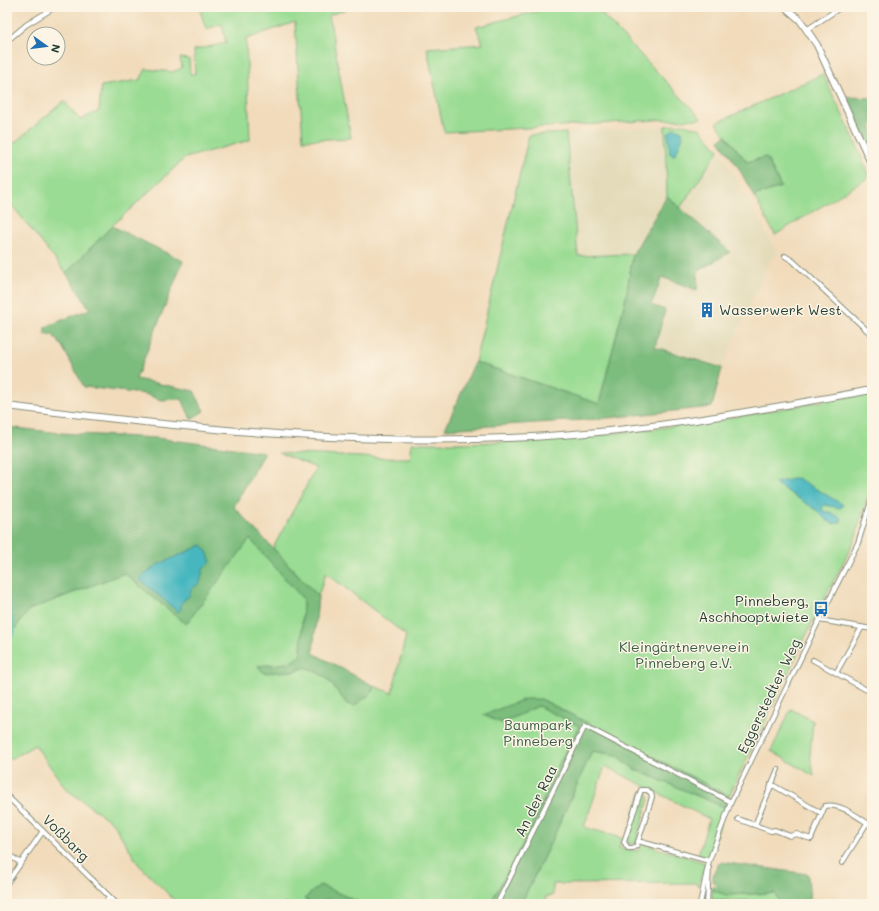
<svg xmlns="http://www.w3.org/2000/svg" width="879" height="911" font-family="Mali,sans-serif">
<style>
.built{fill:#e4dbba}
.green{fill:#9adc93;stroke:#5c8c64}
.forest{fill:#7bbc7d;stroke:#4d7c58}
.water{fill:#47b7bf;stroke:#337a7a}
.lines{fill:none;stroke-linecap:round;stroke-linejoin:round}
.stream{stroke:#47b7bf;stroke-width:1.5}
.minor-casing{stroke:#888c78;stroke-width:6}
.secondary-casing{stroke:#888c78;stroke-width:8}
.primary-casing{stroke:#888c78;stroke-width:8}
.minor{stroke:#fff;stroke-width:4}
.secondary{stroke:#fff;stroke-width:6}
.primary{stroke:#fff;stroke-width:6}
.labels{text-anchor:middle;stroke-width:3;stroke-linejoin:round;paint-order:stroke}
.poi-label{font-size:14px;fill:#1f3d34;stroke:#fcf5e5;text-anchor:start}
.park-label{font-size:14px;fill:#385d47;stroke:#fcf5e5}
.street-label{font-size:14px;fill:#1f3d34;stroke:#fcf5e5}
</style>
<rect width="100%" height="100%" fill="#fcf5e5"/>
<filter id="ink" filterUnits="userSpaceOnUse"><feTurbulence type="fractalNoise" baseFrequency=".025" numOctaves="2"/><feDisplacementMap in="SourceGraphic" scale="8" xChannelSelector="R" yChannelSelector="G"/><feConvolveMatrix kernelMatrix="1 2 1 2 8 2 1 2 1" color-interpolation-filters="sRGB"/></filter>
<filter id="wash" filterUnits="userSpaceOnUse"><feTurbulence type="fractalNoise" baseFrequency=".012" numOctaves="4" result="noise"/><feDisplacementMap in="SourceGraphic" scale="16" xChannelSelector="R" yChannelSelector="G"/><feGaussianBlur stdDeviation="0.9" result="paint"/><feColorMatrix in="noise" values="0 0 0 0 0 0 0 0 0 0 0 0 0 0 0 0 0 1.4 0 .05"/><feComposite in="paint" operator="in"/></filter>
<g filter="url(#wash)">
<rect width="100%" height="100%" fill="#f1dbbb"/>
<path class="built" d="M 665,126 L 667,196 L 633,254 L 578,256 L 566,133 Z
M 719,150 L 778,254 L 770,260 L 722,368 L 655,347 L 665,310 L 651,306 L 662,277 L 698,271 L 730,252 L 680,208 Z"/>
<path class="green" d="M 199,7 L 354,7 L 329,15 L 351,138 L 303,140 L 295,22 L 246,39 L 250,140 L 185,158 L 112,226 L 66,273 L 7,199 L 7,149 L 64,101 L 80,120 L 99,111 L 101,86 L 140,80 L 146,69 L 172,72 L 182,68 L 180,58 L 189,59 L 190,74 L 195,74 L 194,50 L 226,43 L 222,24 L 206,29 Z
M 553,7 L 595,7 L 701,118 C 694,121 665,119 655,120 C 585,125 515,129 444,132 L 427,48 L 483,44 L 476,27 Z
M 599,7 L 629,7 L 605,14 Z
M 823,74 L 858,148 L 869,177 L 775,235 L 754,196 L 781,187 L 766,157 L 747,162 L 716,123 Z
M 684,124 L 701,129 L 719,150 L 680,208 L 667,196 L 665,126 Z
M 566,133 L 578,256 L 633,254 L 626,297 L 599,404 L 475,362 L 529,135 Z
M 872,393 L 872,481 L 854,542 L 812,623 L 729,796 L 541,699 L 484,715 L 502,723 L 538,706 L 580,726 L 558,766 L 530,831 L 490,904 L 363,904 L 320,885 L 304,899 L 311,904 L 178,904 L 139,865 L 113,823 L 66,789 L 35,745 L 7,761 L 7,639 L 29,610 L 124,573 L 186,624 L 250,538 L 303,599 L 301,654 C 292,666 273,664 258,666 L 295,671 L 306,667 L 326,677 L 347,704 L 371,694 L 374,686 L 392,693 L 406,635 L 326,573 L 318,596 L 273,548 L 316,468 L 279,453 L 380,458 L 410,458 L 412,443 C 555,445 693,427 833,399 C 846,397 859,396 872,393 Z
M 791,709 L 813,721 L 810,755 L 814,776 L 771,751 Z
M 592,751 L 617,755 L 634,769 L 726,808 L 709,856 L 707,858 L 698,855 L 709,819 L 605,766 L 584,827 L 622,838 L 619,848 L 638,851 L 641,845 L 643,844 L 706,863 L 698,886 L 695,883 L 553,884 L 553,896 L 546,896 L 546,904 L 521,904 L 557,829 Z
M 644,792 L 648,794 L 649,798 L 636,842 L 629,845 L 627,839 L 641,793 Z
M 712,890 L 727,895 L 774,893 L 781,904 L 772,904 L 772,901 L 712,900 Z"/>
<path class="forest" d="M 847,97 L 872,98 L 872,157 Z
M 726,136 L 747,162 L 766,157 L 781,187 L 754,196 L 738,167 L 719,140 Z
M 667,196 L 730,252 L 698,271 L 697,290 L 662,277 L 651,305 L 665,310 L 655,347 L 722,368 L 712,407 L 598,419 L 445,429 L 475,362 L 599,404 L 626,297 L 633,254 Z
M 112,226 L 183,261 L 136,379 L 194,391 L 204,411 L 191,419 L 182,399 L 161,400 L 145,394 L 84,387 L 62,346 L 53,335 L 45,334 L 45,327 L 90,309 L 66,273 Z
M 7,427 L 60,433 L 156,438 L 264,452 L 234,507 L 318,596 L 313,653 L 374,686 L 371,694 L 354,706 L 347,704 L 326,677 L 306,667 L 295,671 L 264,673 L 258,666 C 272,664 292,666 301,654 L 303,599 L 250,539 L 186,624 L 124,573 L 29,610 L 7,639 Z
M 525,699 L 541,699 L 729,796 L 726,808 L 634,769 L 617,755 L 592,751 L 557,829 L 521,904 L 490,904 L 530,831 L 558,766 L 579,726 L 538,706 L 502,723 L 483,715 Z
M 720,862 L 808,874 L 810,904 L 781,904 L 774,893 L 726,895 L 712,890 L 712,886 L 716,885 L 716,882 L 712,882 L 714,872 Z
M 320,885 L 363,904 L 331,904 L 329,899 C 318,903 314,906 304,899 Z"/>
<path class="water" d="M 674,128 L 682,131 L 683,137 L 675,155 L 670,154 L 668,133 Z
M 797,478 L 842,504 L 843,506 L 840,508 L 824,505 L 822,508 L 824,512 L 830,512 L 841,518 L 841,522 L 834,524 L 826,520 L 815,509 L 774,483 Z
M 202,545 L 207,552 L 211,562 L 203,569 L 200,583 L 191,589 L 190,595 L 181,603 L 181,609 L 178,612 L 139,579 L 157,565 Z"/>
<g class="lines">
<path class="stream" d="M 7,591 L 15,632 L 7,642"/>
</g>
</g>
<g filter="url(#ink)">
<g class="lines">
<defs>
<path id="minor" d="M 808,29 L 841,7
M 7,41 L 26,25 L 55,7
M 785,256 L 793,261 L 872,335
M 819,620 L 872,629
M 813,660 L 872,693
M 836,673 L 862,627
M 771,784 L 821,813
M 641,790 L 647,790 L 651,793 L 652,797 L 637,845 L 633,848 L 628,848 L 624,842 Z
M 7,796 L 117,904
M 738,819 L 771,831 L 775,830 L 790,836 L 796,834 L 811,839 L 825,806 C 840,802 859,818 872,826
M 755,825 L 778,769
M 638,841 L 709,861
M 7,854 L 21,863
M 842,863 L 867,823
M 7,883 L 43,831
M 105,904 L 109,896
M 497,904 L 585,726 L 731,802
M 700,904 L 709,861 L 731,802 L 824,610 L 858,543 L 872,498
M 707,904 L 709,868"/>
<path id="secondary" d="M 785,7 L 800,20 L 817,45 L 872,165"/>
<path id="primary" d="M 7,406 C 190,429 376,449 561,435 C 666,428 769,408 872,390"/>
</defs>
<use href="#minor" class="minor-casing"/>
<use href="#secondary" class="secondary-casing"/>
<use href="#primary" class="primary-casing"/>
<use href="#minor" class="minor"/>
<use href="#secondary" class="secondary"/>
<use href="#primary" class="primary"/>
</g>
</g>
<defs>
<symbol id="building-bare" viewBox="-9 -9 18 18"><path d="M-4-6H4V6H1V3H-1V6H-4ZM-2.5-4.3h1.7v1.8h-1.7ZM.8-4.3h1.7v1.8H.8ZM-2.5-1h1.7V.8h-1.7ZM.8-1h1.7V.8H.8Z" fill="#1f6fb2" stroke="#fcf5e5" stroke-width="2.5" paint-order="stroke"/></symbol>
<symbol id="bus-bare" viewBox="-9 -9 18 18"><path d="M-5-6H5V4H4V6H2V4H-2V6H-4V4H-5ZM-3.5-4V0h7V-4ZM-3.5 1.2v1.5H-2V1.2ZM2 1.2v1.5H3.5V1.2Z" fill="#1f6fb2" stroke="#fcf5e5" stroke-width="2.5" paint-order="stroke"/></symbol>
</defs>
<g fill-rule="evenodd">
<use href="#building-bare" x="696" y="299" width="22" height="22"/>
<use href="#bus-bare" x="810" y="598" width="22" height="22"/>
</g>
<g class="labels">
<g class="poi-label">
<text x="719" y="315">Wasserwerk West</text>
<text x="809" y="606" text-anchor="end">Pinneberg,<tspan x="809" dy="16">Aschhooptwiete</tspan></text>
</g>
<g class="park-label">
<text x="684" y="652">Kleingärtnerverein<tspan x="684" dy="16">Pinneberg e.V.</tspan></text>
<text x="538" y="730">Baumpark<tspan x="538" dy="16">Pinneberg</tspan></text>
</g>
<g class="street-label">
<text transform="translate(769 696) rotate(-64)" y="5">Eggerstedter Weg</text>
<text transform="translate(536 801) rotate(-64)" y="5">An der Raa</text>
<text transform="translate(66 838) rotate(45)" y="5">Voßbarg</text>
</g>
</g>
<rect width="879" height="911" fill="none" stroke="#fcf5e5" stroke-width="24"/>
<g transform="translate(46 46) rotate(104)"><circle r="19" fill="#fcf5e5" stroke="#a4ab9e"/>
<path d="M0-3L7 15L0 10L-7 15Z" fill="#1f6fb2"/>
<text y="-6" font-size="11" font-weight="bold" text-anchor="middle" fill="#1f3d34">N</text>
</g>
</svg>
